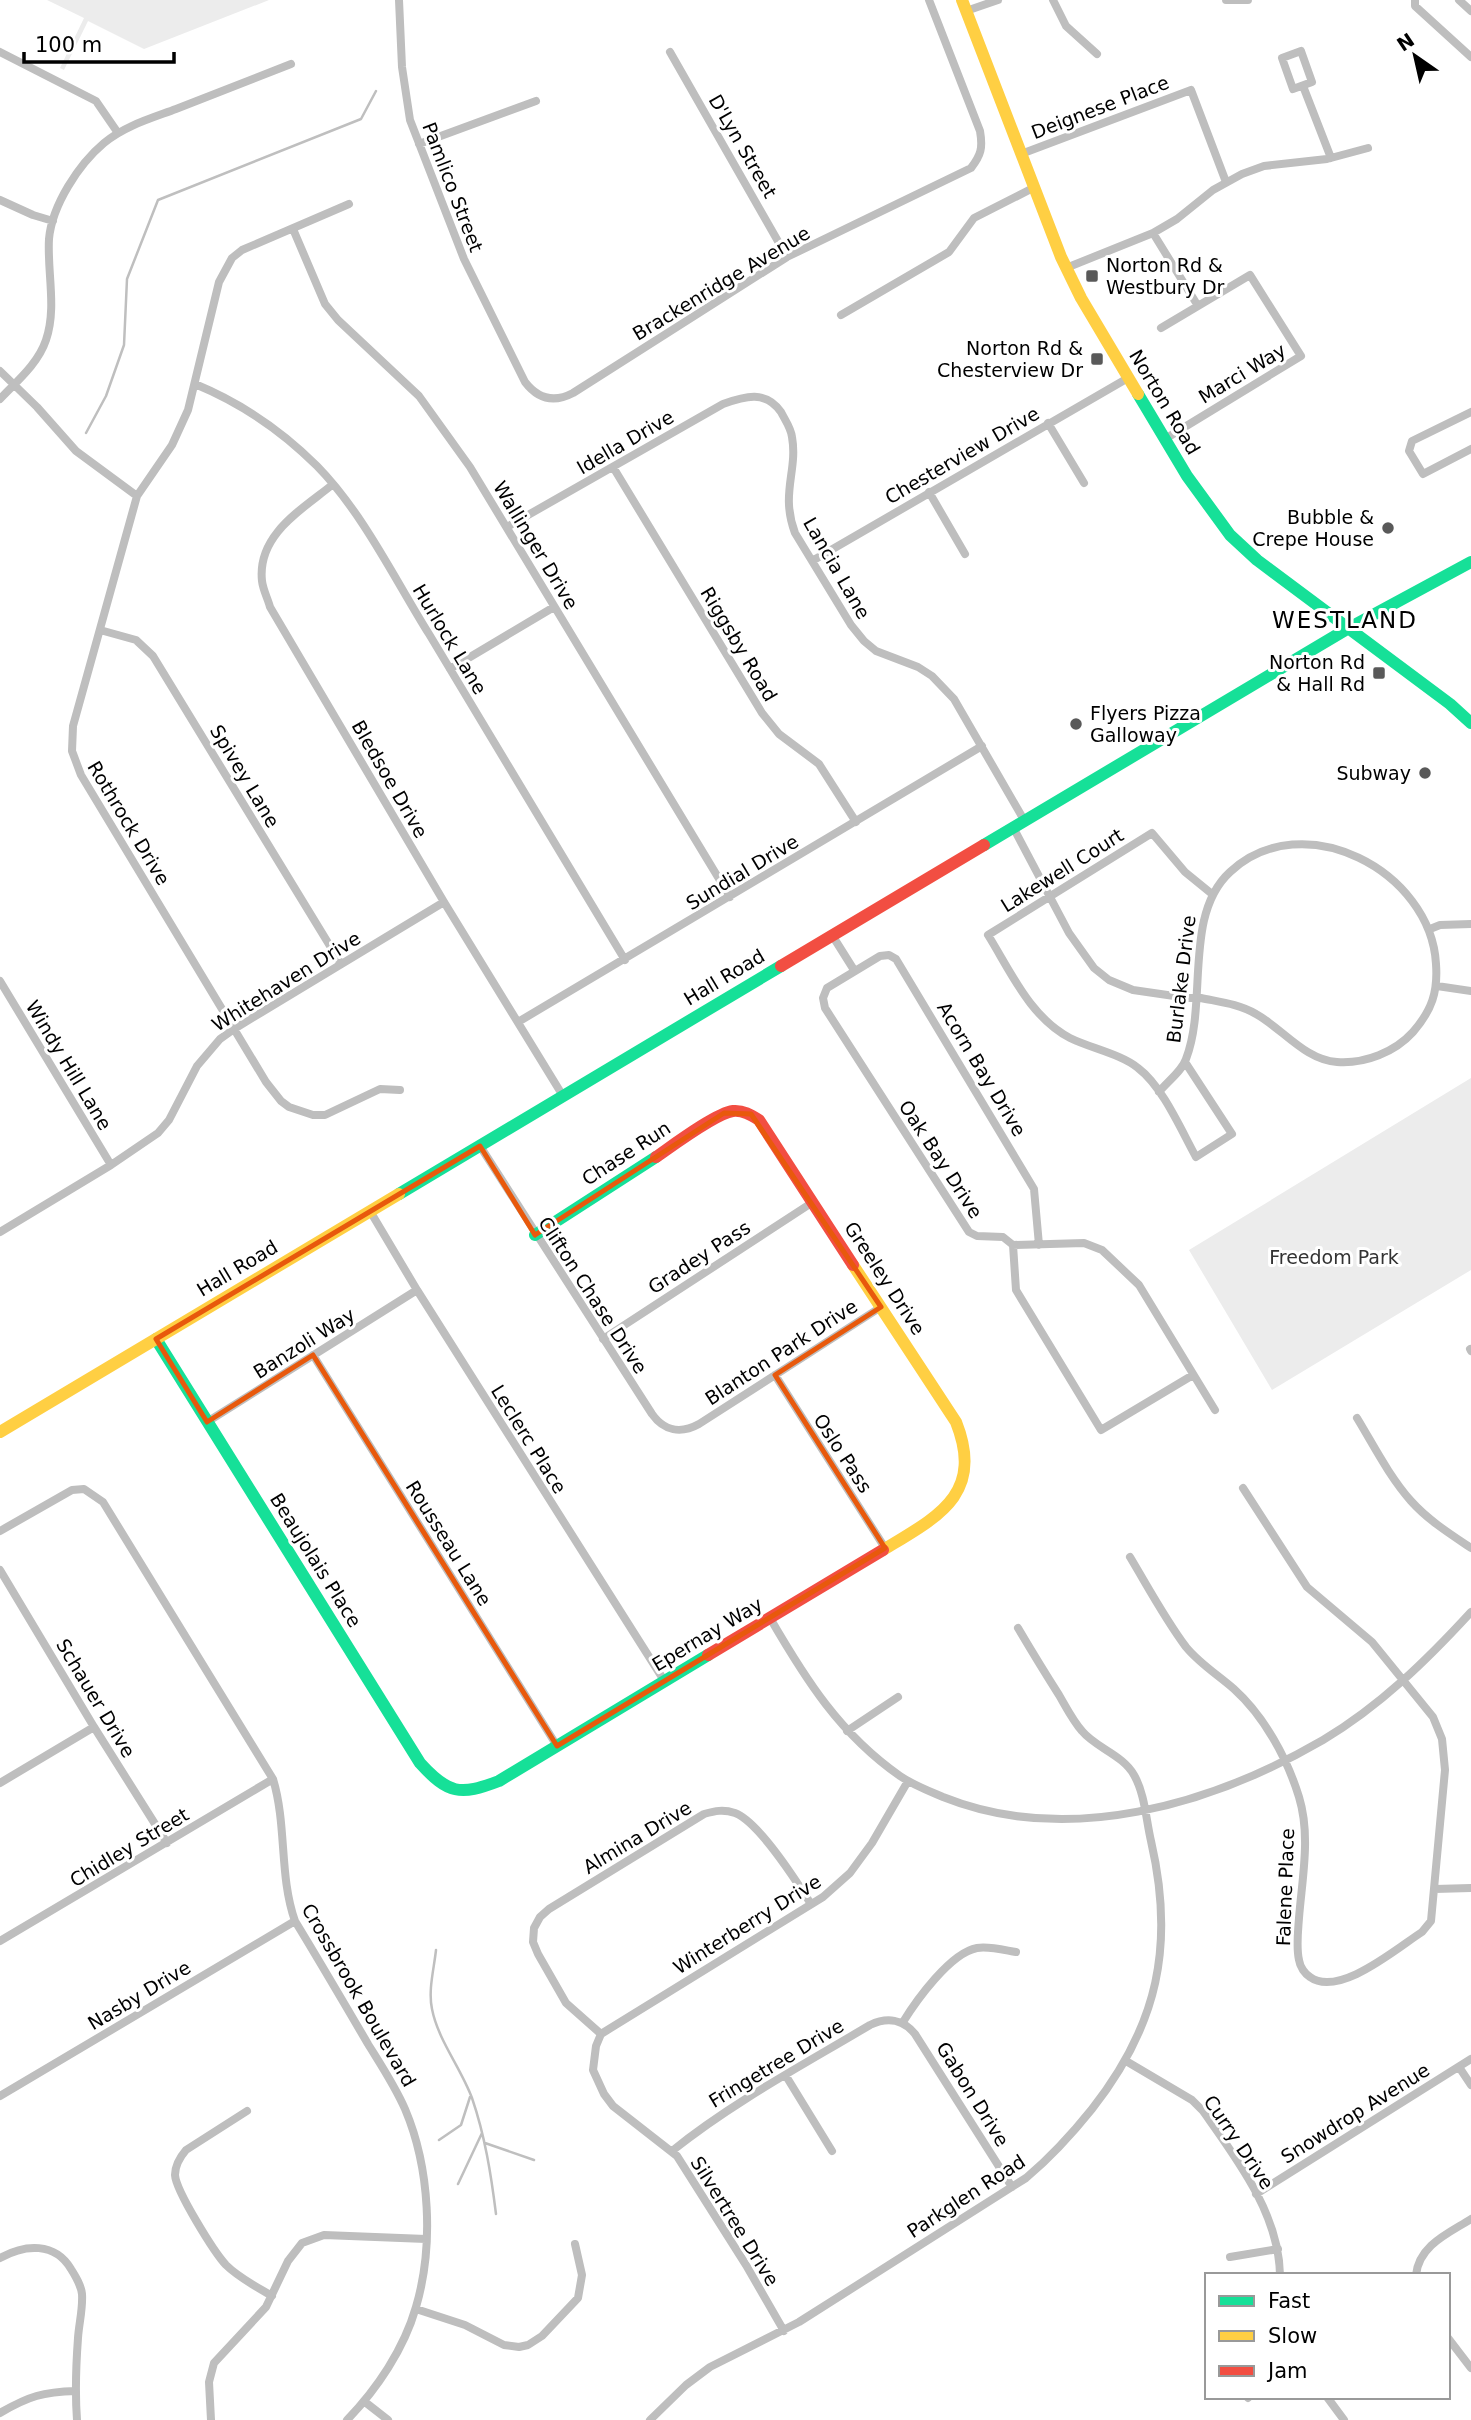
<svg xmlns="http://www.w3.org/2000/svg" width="1471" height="2420" font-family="'DejaVu Sans',sans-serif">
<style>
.green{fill:#ececec}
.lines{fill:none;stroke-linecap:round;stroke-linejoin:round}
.stream{stroke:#bfbfbf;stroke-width:2.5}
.street{stroke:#bebebe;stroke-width:8}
.fast{stroke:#16e098;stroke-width:12}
.slow{stroke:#ffcf43;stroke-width:12}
.jam{stroke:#f24e42;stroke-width:12}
.marked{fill:none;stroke:#e8590c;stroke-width:5;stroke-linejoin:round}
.poi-dot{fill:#595959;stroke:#fff;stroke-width:2.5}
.labels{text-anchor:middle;stroke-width:6;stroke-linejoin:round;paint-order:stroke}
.street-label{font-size:19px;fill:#000;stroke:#fff}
.poi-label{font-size:19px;fill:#000;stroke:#fff;text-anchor:end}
.park-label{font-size:19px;fill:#333;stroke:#fff}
.quarter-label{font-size:23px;letter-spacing:2px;fill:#000;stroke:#fff}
</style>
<rect width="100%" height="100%" fill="#fff"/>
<path class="green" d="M 47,0 L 269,0 L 144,49 L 88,21 L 64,70 L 60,68 L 84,18 Z
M 1471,1078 L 1471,1270 L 1272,1390 L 1189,1250 Z"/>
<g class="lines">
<path class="stream" d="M 86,433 L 106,396 L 124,345 L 127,279 L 158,200 L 361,119 L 376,91
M 436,1950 C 434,1969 428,1990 432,2009 C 438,2040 461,2068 472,2098 C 485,2136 491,2174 496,2214
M 439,2140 L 461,2125 L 470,2097
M 485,2143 L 534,2160
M 458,2184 L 482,2133"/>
<path class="street" d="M 399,0 L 402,67 L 410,120 L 464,259 L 525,382 C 538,399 554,403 573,393 L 787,257 L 971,168 C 981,155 983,148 980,131 L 929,0
M 1053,0 L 1066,26 L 1097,54
M 1226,0 L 1248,0
M 1415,0 L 1415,6 L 1471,57
M 1459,0 L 1471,11
M 966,11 L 998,0
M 1301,51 L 1312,82 L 1293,89 L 1282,58 Z
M 0,52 L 96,101 L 118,133
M 670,52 L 787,257
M 1303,86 L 1331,158
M 419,144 L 536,101
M 1021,154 L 1191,90 L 1226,182
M 0,200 L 33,215 L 53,221
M 349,204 L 242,250 L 232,258 L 219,282 L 188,410 L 172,445 L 137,496 L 73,726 L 72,751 L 81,775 L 266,1082 L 281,1101 L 289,1107 L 313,1115 L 325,1115 L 380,1089 L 400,1090
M 293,229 L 325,304 L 338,320 L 419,396 L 470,467 L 730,897
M 1153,233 L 1198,306
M 1066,268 L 1153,233 L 1177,219 L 1213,190 L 1242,174 L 1264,166 L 1327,159 L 1368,148
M 841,315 L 949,252 L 974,218 L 1033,188
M 1161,328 L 1250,275 L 1301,356 L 1165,439
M 0,371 L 37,407 L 76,451 L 137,496
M 195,384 C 241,403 282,431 317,466 C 363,513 394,578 429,634 C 495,742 560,851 625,960
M 0,399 C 16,382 38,364 46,340 C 57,308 47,272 49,239 C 52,205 79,164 104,143 C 124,126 152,118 176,109 C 215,94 253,79 291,64
M 1471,412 L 1412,441 L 1409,451 L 1423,474 L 1471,449
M 1048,423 L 1084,483
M 613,467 L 762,713 L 779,734 L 819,764 L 856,822
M 332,485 C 301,510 257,535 262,581 C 263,590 268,599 270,607 L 444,902 L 563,1096
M 929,492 L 965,554
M 507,527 L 723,404 C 745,396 766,390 781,412 C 785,420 791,428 792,437 C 798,471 780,493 795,533 L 851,625 L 864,641 L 876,651 L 918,667 L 932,676 L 954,699 L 1024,820
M 812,561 L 1128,378
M 100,630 L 136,640 L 153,656 L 341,964
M 450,669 L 554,607
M 1013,827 L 1069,933 L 1094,968 L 1109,980 L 1133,990 L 1188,998 L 1201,998 C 1220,1002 1239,1004 1256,1014 C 1283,1029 1305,1060 1337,1062 C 1365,1064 1395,1052 1413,1032 C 1432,1010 1438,992 1436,964 C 1431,871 1303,804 1230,872 C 1183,915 1208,1003 1186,1059 C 1182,1071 1167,1082 1159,1092
M 1430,929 L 1440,925 L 1471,924
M 832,935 L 854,970
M 0,981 L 111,1165
M 1437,986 L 1471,991
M 518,1022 L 982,746
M 1185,1062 L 1232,1134 L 1196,1157 C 1181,1130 1163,1087 1138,1068 C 1121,1054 1090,1048 1070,1038 C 1030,1017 1011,972 988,935 L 1152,833 L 1185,872 L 1212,894
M 480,1146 L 652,1414 C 664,1431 681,1434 699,1424 L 881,1307
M 370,1211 L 417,1290 L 665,1682
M 0,1232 L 111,1165 L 158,1133 L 169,1120 L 197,1066 L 220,1039 L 234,1029 L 444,902
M 1013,1245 L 1016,1290 L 1101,1430 L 1193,1375
M 1039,1245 L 1034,1189 L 896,959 L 889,955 L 880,956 L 827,988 L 823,998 L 825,1008 L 969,1232 L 977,1236 L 1003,1237 L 1013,1245 L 1084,1243 L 1102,1250 L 1139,1285 L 1215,1410
M 603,1339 L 813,1202
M 1470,1349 L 1471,1351
M 313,1355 L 557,1746
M 775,1375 L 885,1548
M 1357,1418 C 1374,1446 1389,1476 1411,1501 C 1428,1520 1450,1534 1471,1548
M 207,1422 L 417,1290
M 0,1531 L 72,1490 L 84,1489 L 103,1502 L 273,1779 C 287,1825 279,1876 295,1921 C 320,1962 344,2003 368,2044 C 381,2065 395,2086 405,2109 C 430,2168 434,2246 416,2307 C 404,2349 377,2389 347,2420
M 1130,1557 C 1148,1587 1165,1619 1186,1647 C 1200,1664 1218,1675 1234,1689 C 1264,1716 1287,1758 1299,1797 C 1311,1836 1302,1879 1299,1918 C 1298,1932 1296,1947 1299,1960 C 1300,1967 1305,1974 1310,1977 C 1339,1998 1397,1948 1422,1932 L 1431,1921 L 1445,1770 L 1442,1739 L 1433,1717 L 1372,1642 L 1307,1587 L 1243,1488
M 0,1570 L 94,1727 L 167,1843
M 770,1618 C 806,1680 840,1734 900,1776 C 913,1785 929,1791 943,1797 C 1068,1847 1211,1805 1323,1740 C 1380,1706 1427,1660 1471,1612
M 847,1731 L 898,1697
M 0,1783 L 94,1727
M 1435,1889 L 1471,1888
M 0,1941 L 273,1779
M 903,2022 C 916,2001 950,1953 977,1948 C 989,1946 1004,1950 1016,1952
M 601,2034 L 566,2003 L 538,1954 L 533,1942 L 534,1928 L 540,1917 L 549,1909 L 704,1814 C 715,1811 723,1809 735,1813 C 759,1822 797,1882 811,1904
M 601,2034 L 823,1897 L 850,1873 L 872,1843 L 908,1781
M 601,2034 L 596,2046 L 593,2070 L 604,2094 L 613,2106 L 677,2156 L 746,2265 L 784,2331
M 1126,2061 L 1192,2100 L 1203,2111 C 1237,2159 1279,2214 1280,2275
M 1459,2067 L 1471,2085
M 786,2076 L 832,2151
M 0,2096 L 295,1921
M 247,2111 L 186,2150 C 180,2157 175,2165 175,2175 C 176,2191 214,2252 226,2265 C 239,2278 257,2287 272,2296
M 672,2151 C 733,2102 803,2065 870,2025 C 887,2017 903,2019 915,2034 L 1012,2187
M 1256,2194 L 1471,2059
M 1230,2257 L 1278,2249
M 0,2258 C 25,2244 55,2242 71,2269 C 76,2277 81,2285 82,2294 C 83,2309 79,2323 78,2338 C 76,2365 75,2393 77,2420
M 1416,2275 C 1419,2245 1449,2233 1471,2219
M 416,2309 L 465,2325 L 504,2345 L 519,2347 L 528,2345 L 542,2336 L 578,2298 L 582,2275 L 575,2244
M 1448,2338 L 1471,2368
M 1327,2397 L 1344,2420
M 1248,2398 L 1249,2397
M 365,2402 L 388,2420
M 0,2413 C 29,2396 43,2392 76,2391
M 211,2420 L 209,2382 L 214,2363 L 266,2307 L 288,2261 L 302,2243 L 324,2235 L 426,2239
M 650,2420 L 686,2385 L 710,2367 L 799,2322 L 1026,2178 C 1051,2157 1072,2134 1092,2109 C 1158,2025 1175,1945 1151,1841 C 1146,1820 1145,1794 1134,1775 C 1123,1755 1096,1748 1082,1731 C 1073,1721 1066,1707 1059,1695 C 1045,1673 1031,1650 1018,1628"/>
<path class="fast" d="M 1138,394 L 1187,476 L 1230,535 L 1257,560 L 1450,704 L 1471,723
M 984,845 L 1347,629 L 1471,562
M 399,1194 L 781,966
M 535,1235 L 656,1157
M 156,1339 L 420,1763 C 448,1794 460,1796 499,1781 L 708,1655"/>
<path class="slow" d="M 962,0 L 1061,257 L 1081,298 L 1138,394
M 853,1265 L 956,1422 C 985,1495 937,1517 883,1550
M 0,1432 L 399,1194"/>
<path class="jam" d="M 781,966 L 984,845
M 656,1157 C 672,1146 716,1113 733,1111 C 743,1110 751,1115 759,1120 L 853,1265
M 708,1655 L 883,1550"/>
</g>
<path class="marked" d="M 724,1113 L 751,1114 L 881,1307 L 775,1375 L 885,1548 L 557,1746 L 313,1355 L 207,1422 L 156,1339 L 480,1146 L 535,1235 Z"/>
<g class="poi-dot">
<rect x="1085" y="269" width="14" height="14" rx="3.5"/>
<rect x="1090" y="352" width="14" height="14" rx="3.5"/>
<circle cx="1388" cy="528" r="7"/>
<rect x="1372" y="666" width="14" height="14" rx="3.5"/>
<circle cx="1076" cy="724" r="7"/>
<circle cx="1425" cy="773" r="7"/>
</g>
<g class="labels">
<g class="street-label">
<text transform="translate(1100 107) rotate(-21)" y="7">Deignese Place</text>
<text transform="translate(743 146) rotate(60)" y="7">D'Lyn Street</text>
<text transform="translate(453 187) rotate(69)" y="7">Pamlico Street</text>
<text transform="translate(721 283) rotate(-31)" y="7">Brackenridge Avenue</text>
<text transform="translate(1242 373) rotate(-31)" y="7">Marci Way</text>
<text transform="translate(1165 402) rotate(59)" y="7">Norton Road</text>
<text transform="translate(625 442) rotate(-30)" y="7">Idella Drive</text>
<text transform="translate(962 455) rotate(-30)" y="7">Chesterview Drive</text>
<text transform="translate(536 545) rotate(59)" y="7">Wallinger Drive</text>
<text transform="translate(837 568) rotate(60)" y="7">Lancia Lane</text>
<text transform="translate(450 639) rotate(59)" y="7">Hurlock Lane</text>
<text transform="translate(739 644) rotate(59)" y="7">Riggsby Road</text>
<text transform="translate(245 776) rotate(59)" y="7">Spivey Lane</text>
<text transform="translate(390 779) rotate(60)" y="7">Bledsoe Drive</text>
<text transform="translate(129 823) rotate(59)" y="7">Rothrock Drive</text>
<text transform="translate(1062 870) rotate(-32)" y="7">Lakewell Court</text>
<text transform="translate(742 872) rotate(-31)" y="7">Sundial Drive</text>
<text transform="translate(724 977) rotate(-31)" y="7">Hall Road</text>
<text transform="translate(1181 979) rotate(-83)" y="7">Burlake Drive</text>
<text transform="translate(286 981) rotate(-32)" y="7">Whitehaven Drive</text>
<text transform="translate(69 1065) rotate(59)" y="7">Windy Hill Lane</text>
<text transform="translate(982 1069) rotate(59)" y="7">Acorn Bay Drive</text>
<text transform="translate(626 1153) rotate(-33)" y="7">Chase Run</text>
<text transform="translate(941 1159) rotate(57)" y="7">Oak Bay Drive</text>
<text transform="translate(699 1257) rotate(-33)" y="7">Gradey Pass</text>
<text transform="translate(237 1268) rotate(-31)" y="7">Hall Road</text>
<text transform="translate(885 1278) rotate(57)" y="7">Greeley Drive</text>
<text transform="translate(593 1295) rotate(57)" y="7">Clifton Chase Drive</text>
<text transform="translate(304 1343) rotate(-32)" y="7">Banzoli Way</text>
<text transform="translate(781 1352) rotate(-33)" y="7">Blanton Park Drive</text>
<text transform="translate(529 1439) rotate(58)" y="7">Leclerc Place</text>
<text transform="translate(843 1453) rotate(57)" y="7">Oslo Pass</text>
<text transform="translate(449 1543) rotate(58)" y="7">Rousseau Lane</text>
<text transform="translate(316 1560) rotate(58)" y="7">Beaujolais Place</text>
<text transform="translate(707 1634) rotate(-31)" y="7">Epernay Way</text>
<text transform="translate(96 1698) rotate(59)" y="7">Schauer Drive</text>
<text transform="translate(637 1837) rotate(-31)" y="7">Almina Drive</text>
<text transform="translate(129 1847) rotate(-31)" y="7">Chidley Street</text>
<text transform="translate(1285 1887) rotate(-88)" y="7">Falene Place</text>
<text transform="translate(747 1924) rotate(-32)" y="7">Winterberry Drive</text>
<text transform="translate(139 1995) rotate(-31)" y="7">Nasby Drive</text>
<text transform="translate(359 1995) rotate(60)" y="7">Crossbrook Boulevard</text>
<text transform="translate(776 2063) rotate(-31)" y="7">Fringetree Drive</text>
<text transform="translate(973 2094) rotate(58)" y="7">Gabon Drive</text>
<text transform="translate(1355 2113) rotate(-32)" y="7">Snowdrop Avenue</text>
<text transform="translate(1239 2142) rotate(56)" y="7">Curry Drive</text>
<text transform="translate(966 2196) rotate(-33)" y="7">Parkglen Road</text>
<text transform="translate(735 2221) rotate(58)" y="7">Silvertree Drive</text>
</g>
<g class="poi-label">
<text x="1106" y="272" text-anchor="start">Norton Rd &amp;<tspan x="1106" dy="22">Westbury Dr</tspan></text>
<text x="1083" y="355">Norton Rd &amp;<tspan x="1083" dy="22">Chesterview Dr</tspan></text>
<text x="1374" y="524">Bubble &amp;<tspan x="1374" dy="22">Crepe House</tspan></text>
<text x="1365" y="669">Norton Rd<tspan x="1365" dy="22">&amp; Hall Rd</tspan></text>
<text x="1090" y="720" text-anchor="start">Flyers Pizza<tspan x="1090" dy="22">Galloway</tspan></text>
<text x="1411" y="780">Subway</text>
</g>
<g class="park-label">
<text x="1334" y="1264">Freedom Park</text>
</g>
<g class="quarter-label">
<text x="1345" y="628">WESTLAND</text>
</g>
</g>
<rect x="1205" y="2273" width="245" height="126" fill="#ffffff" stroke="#999999" stroke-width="2"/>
<rect x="1219" y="2296" width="35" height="10" fill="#16e098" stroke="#999999" stroke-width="2"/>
<text x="1268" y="2308" font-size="21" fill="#000000">Fast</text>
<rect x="1219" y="2331" width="35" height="10" fill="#ffcf43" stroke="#999999" stroke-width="2"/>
<text x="1268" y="2343" font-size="21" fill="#000000">Slow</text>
<rect x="1219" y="2366" width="35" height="10" fill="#f24e42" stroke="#999999" stroke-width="2"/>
<text x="1268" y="2378" font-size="21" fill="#000000">Jam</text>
<g transform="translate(1415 56) rotate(326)" stroke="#ffffff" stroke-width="5" paint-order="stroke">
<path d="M0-5L12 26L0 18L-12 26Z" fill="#000000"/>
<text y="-10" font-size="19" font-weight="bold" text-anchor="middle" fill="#000000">N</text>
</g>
<path d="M24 52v10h150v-10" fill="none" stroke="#000000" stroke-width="3.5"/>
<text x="35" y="52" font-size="21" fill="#000000" stroke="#ffffff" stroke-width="5" paint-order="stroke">100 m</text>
</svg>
